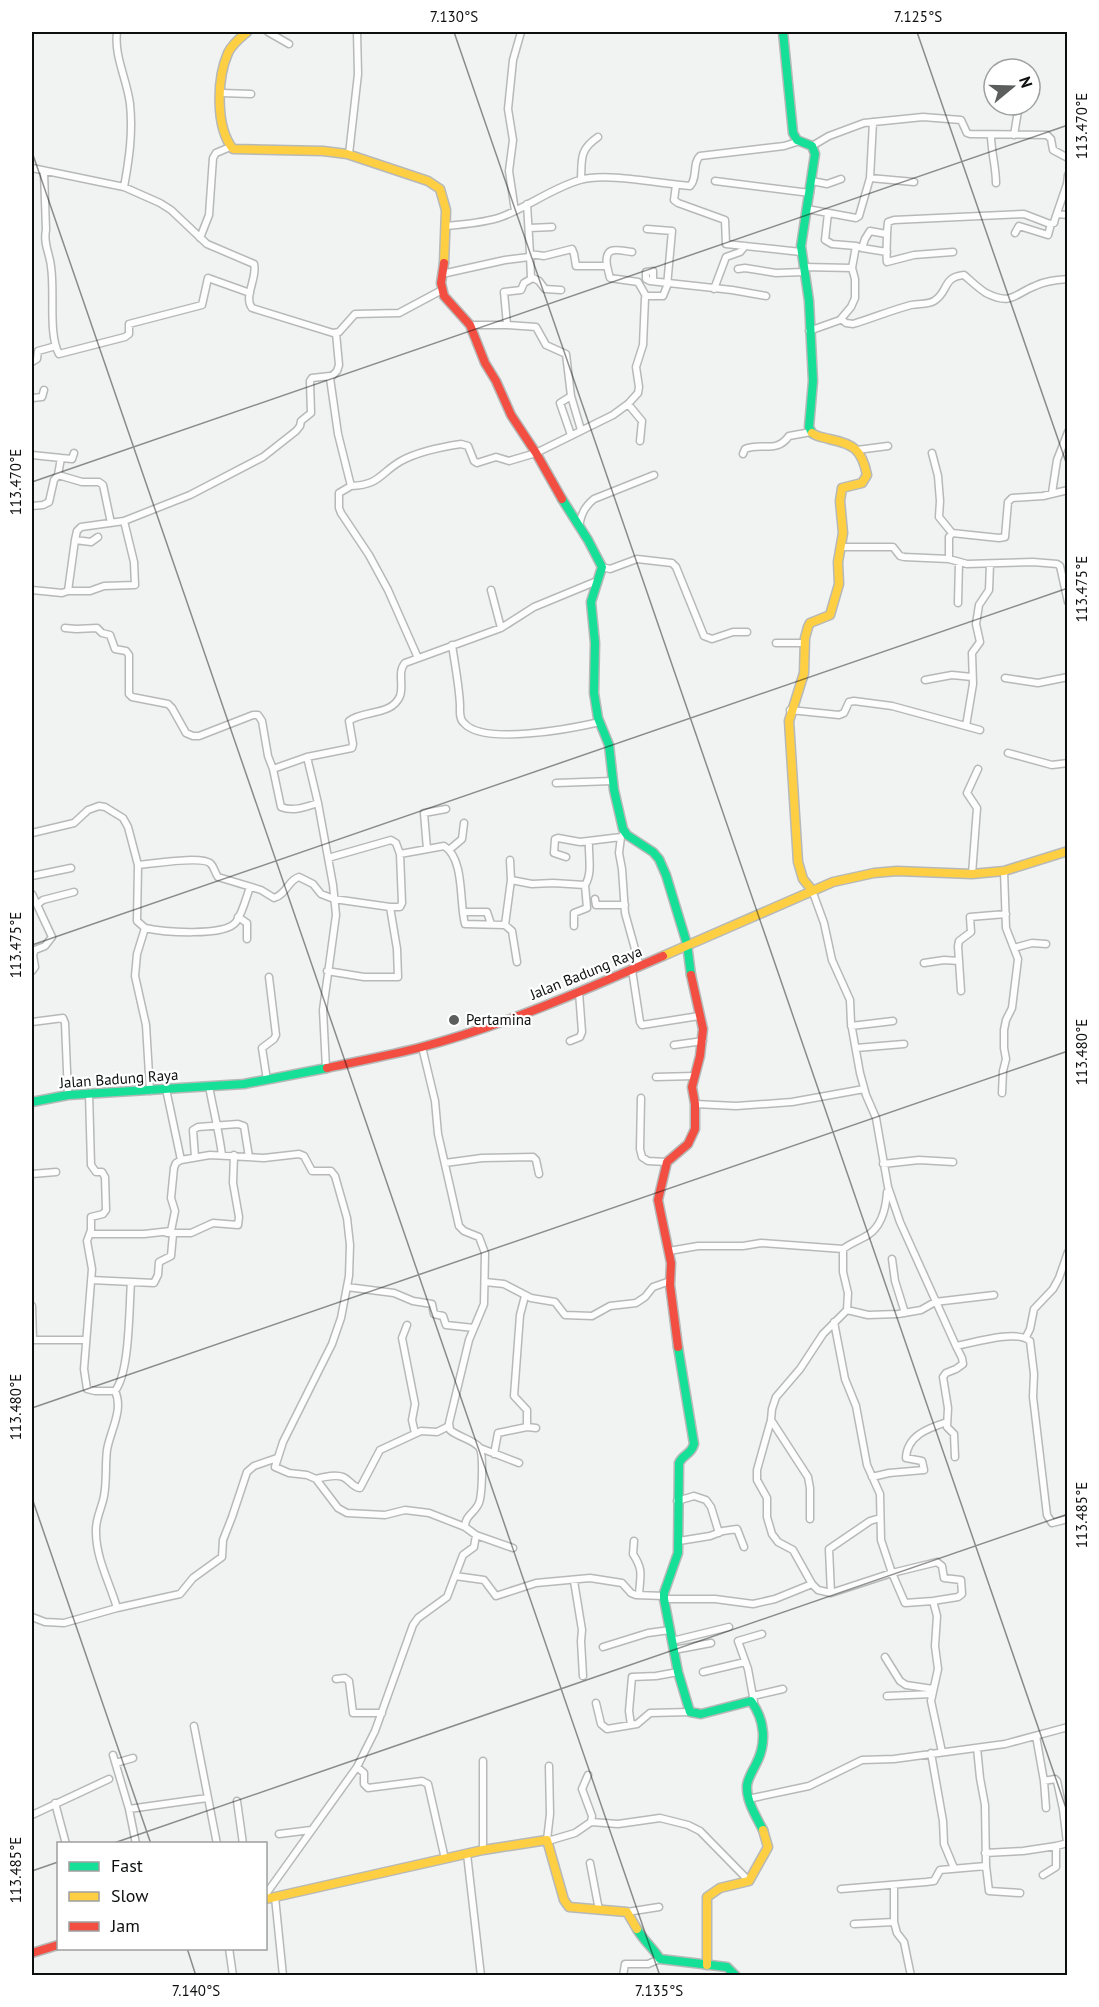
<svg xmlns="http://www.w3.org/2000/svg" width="1099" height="2007" font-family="'PT Sans',sans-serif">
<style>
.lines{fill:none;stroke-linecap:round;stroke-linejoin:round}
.street-casing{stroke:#b7b9b8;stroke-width:9}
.fast-casing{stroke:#b7b9b8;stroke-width:11}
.slow-casing{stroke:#b7b9b8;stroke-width:11}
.jam-casing{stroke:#b7b9b8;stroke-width:11}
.street{stroke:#fdfdfd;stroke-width:6}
.fast{stroke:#16e098;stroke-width:8}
.slow{stroke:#ffcf43;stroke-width:8}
.jam{stroke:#f24e42;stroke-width:8}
.ticks{fill:none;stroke:#0d0e0e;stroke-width:1.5;stroke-opacity:0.45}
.poi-dot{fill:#5c5e5e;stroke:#fff;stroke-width:2}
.labels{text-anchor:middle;stroke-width:4.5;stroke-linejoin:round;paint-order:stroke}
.street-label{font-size:15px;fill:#0d0e0e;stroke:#fff}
.poi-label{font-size:15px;fill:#0d0e0e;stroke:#fff;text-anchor:start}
.neatline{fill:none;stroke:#0d0e0e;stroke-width:2}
.ticks-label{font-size:15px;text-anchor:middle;fill:#0d0e0e}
</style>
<rect width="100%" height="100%" fill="#f0f3f2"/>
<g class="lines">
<defs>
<path id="street" d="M 117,32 C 114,57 127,79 130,104 C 133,133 129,160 124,187
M 268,32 L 289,44
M 222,93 L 251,94
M 991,135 C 991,151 996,167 996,183
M 1014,135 L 1019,105
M 812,146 L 829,136 L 864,123 L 923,117 L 961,120 L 967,133 L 970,134 L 1047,135 L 1051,139 L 1053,150 L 1068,158
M 349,154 L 358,74 L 357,32
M 32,168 L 124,187 L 160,203 L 171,210 L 207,244 L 254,264 C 258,277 243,297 252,308 L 333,333 L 339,332 L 355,314 L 399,313 L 442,290
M 44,172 L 46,230 C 43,244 50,254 51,267 C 55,292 48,334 59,354 L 125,337 L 129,334 L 129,324 L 202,305 L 208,278 L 250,293
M 870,178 L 914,182
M 581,179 C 582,159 579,150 598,137
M 715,181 L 810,193
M 812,181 L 827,184 L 841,179
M 676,185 L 674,200 L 678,203 L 725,220 L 726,244 L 801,252
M 527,204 L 530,254 L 544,256 L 572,249 L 574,254 L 576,266 L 607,266 L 610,278 L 638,282 L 646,296
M 807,209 L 856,218 L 859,216 L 870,178 L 873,122
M 515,211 L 509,171 L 513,140 L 508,109 L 513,60 L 521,32
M 828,213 L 825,240 L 832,244 L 856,246
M 1057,214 L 1068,215
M 447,226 C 465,224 484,223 501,217 C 528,207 552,188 580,180 C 606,172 661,184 690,186 C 698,178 692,163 700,156 L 784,146 L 800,141
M 529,228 L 552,227
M 1015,233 L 1019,226 L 1048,235 L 1051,224
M 200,238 L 209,215 L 213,158 L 216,153 L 230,147
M 862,248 L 887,252
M 953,252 L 914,255 L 887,262 C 886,257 887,228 888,222 L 894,220 L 1024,214 L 1050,224 L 1054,223 L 1055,219 L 1067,184 L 1068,175
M 607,266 C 604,245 617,250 632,252
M 803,267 L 852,268
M 738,269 L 745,268 L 776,273 L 804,272
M 442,274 L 505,260 L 529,257
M 531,277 L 539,281 L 545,289 L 561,290
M 653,281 L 653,271 L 646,272 L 646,279 L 650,281 L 732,290 L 766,296
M 714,289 L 726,257 L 740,252 L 745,246
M 841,319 L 846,323 L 853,324 C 873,318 892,310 911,305 C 919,303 927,305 934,301 C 949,292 942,277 964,275 C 971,281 978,288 986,293 C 1012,306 1014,294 1035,286 C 1045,281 1056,280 1068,279
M 470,325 L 507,325 L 504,292 L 521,290 L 524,283 L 531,279 L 530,254
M 507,325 L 536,327 L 546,345 L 566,354 L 571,396 L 581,430
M 809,331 L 840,320 L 851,307 L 855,298 L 855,279 L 852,268 L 856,246 L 862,248 L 865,239 L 870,231 L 886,234
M 336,333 L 339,365 L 337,371 L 330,378 L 338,434 L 351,486 L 339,493 L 339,508 L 341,513 L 369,555 L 388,590 L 418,658
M 32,362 L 37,359 L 38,351 L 56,346
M 571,396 L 560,403 L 571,435
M 32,398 L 42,397 L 44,390
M 628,404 L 642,421 L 640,441
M 857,450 L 888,446
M 932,453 L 938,476 L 940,501 L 939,517 L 952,533
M 743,454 L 745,449 C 762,442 776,454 789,436 L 811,432
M 32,455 L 61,458 L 58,475
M 61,458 L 72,459 L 74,453
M 351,486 C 380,485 380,473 401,461 C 419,451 441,447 461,444 L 468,446 L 474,461 L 477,463 L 496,457 L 509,461 L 536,453 L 613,415 L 628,404 L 638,393 L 639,387 L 636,367 L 643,345 L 645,298 L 646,296 L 663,296 L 667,286 L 672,231 L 647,229
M 1052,493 L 1057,460 L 1068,432
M 32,506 L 43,505 L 49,502 L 54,480 L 58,475 L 82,482 L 99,482 L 103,485 L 111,523
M 579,527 C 581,515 584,507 594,499 L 654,475
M 75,540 L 91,542 L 98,537
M 841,547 L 893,547 L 900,556 L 904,557 L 949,559 L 967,564 L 1033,562 L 1057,564 L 1060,566 L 1068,602
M 949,559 L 949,537 L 952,533 L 999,538 L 1005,537 L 1008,502 L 1012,498 L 1043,496 L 1068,490
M 602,567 L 610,569 L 637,559 L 672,563 L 676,567 L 704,636 L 712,639 L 733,632 L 747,632
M 32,590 L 62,593 L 68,591 L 75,540 L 77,531 L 81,527 L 124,521 L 190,495 L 263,457 L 296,431 L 300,426 L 301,421 L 311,413 L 310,381 L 312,378 L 330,376
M 491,590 L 501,628
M 68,591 L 90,591 L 104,586 L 135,585 L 134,562 L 124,521
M 958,603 L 959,562
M 65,628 L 76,629 L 97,628 L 102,633 L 110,635 L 115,649 L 126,651 L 129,655 L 129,694 L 132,697 L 168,704 L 172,708 L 186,733 L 193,736 L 199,736 L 253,715 L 258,715 L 262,721 L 268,756 L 273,769 L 281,807 C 293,812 306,807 318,803 L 333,885 L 336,915 L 323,1010 L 326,1068
M 776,643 L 805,643
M 452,645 C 455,665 459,685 460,705 C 460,711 459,719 464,723 C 483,746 574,728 600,722
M 1005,678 L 1038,683 L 1068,677
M 925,680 L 952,675 L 972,677
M 790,710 L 839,715 L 844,713 L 849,702 L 854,701 L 892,706 L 980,730
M 966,726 L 973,684 L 972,653 L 980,642 L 976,624 L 979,605 L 989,590 L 990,564
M 1008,753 L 1052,765 L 1068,763
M 307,757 L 318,803
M 273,769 L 307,757 L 352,748 L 353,744 L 349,721 C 363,710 392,716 400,696 C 404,685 397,672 405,663 L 501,628 L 534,607 L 597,581
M 556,783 L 612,781
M 625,832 L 621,837 L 619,853 L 622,869 L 625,913 L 640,967
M 32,833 L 74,823 L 88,810 L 99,806 L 105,807 L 123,818 L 128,827 L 138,865 L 137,921 L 145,928 L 137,954 L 135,976 L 146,1025 L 150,1091
M 427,849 L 424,813 L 446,809
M 449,850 L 462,839 L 464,823
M 566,857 L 554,853 L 555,839 L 558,838 L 580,842 L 621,837
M 328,858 L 391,840 L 396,843 L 400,854 L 444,846 C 465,859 459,902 465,924 L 505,925 L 511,880 L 510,860
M 138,865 C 152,864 203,855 211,864 C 214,867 215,873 218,877 L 261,890 L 274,898 C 287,894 288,880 299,877 L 313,884 L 321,894 L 334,899 L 390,907
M 972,874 L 977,808 L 967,793 L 978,769
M 32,876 L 71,868
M 511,880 L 532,884 L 553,883 L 585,885 C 593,873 588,855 589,841
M 812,890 L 824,923 L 832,960 L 850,1000 L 851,1023 L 860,1073 L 866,1095 L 876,1118 L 888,1187 L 900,1222 L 956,1346 C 973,1343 1016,1329 1030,1341 L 1034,1374 L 1033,1397 L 1047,1515 L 1052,1523 L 1068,1519
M 32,894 L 52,937 L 45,946 L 35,950 L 33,955 L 35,967 L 32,971
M 595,899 L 596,905 L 625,905
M 38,904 L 43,900 L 74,892
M 463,912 L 487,912 L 491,924
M 238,917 L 247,923 L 247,939
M 505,925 L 512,931 L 517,962
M 574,926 L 574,913 L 587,908 L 585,885
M 145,928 C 162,932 225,937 236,922 C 243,912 246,898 250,887
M 1014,948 L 1032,943 L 1046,944
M 924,963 L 944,960 L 959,961
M 632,970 L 640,1022 L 642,1025 L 699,1016
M 327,971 L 364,977 L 398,977 L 397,949 L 390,907 L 400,907 L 402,903 L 400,854
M 961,991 L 958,946 L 959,941 L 971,932 L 970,917 L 1006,914
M 32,1022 L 63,1018 L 65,1023 L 68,1095
M 851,1026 L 893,1021
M 570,1041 L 580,1037 L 582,1032 L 579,992
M 674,1045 L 703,1041
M 422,1047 L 435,1101 L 438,1134 L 459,1226 L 464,1231 L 479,1237 L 485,1253 L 484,1304 L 469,1340 L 449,1423 L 450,1430 C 458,1437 472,1439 479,1447 C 484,1453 482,1495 479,1503 C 475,1513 465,1515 465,1527
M 856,1048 L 904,1044
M 656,1077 L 694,1076
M 267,1080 L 262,1048 L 274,1039 L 276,1035 L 269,977
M 209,1086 C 213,1109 219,1131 222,1155
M 166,1089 L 181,1160
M 89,1093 L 91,1165 L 96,1172 L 102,1172 L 105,1177 L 106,1210 L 103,1214 L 91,1217 L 91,1230 L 87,1241 L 92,1269 L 84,1369 L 87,1389 L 95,1391 L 115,1391 C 124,1410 110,1431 107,1450 C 105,1465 107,1481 104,1496 C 102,1508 95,1519 96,1532 C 96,1559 110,1583 117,1608
M 1002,1093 L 1003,1071 L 1006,1059 L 1004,1048 L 1004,1030 L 1006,1020 L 1012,1008 L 1018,959 L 1006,928 L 1004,871
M 641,1098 L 640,1149 L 642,1157 L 648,1161 L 667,1162
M 695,1104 L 736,1106 L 792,1102 L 864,1089
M 195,1157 L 193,1130 L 198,1127 L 238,1124 L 244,1126 L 249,1157
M 445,1163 L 482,1158 L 533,1157 L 536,1160 L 539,1174
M 883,1164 L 919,1160 L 953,1162
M 32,1174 L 56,1172
M 167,1233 L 191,1233 L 213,1223 L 238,1225 L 239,1217 L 233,1183 L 234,1155
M 90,1234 L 144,1234 L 171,1231 L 175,1211 L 171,1198 L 174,1168 L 176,1163 L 181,1160 L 210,1155 L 264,1158 L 299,1154 L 304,1156 L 312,1171 L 331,1171 L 335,1176 L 347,1218 L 350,1245 L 349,1276 L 341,1318 L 332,1344 L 283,1442 L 275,1467 L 289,1473 L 307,1475 L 316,1479 L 338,1508 L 347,1513 L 385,1515 L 405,1510 L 429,1513 L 465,1527 L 476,1535 L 513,1548
M 669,1251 L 698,1246 L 743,1246 L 761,1243 L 843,1249
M 892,1259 L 895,1281 L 905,1313
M 91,1280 L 154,1283 L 158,1275 L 159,1262 L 171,1256 L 173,1234
M 485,1282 L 504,1284 L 531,1298 L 555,1302 L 565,1315 L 592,1316 L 610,1306 L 636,1303 L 645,1297 L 653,1287 L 670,1281
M 347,1287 L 394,1293 L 413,1301 L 432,1304 L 434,1314 L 443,1316 L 446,1325 L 474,1328
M 525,1296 L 520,1315 L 514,1396 L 527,1410 L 527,1427
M 32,1306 L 33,1340
M 847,1310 L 868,1315 L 898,1314 L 921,1310 L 935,1302 L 994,1295
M 834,1322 L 845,1379 L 856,1406 L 867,1465 L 880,1494 L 881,1540 L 892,1573 L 905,1603 L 933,1601 L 937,1616 L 935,1646 L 938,1669 L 931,1701 L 942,1752
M 407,1325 L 402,1338 L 415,1404 L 412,1420 L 415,1433
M 1026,1337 L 1030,1329 L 1034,1309 L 1053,1289 L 1059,1278 L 1068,1252
M 32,1340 L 86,1340
M 115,1391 C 130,1372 129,1307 131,1282
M 480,1448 L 519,1463
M 494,1454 L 498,1433 L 527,1427 L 536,1428
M 955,1457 L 954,1434 L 947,1427 L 948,1408 L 943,1377 L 946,1373 L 956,1369 L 963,1364 L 962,1358 L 956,1346
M 872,1477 L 889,1473 L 924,1470 L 922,1461 L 906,1458 C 907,1435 929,1428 947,1422
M 316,1479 C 324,1477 335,1474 343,1477 C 350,1480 352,1487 360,1488 L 380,1450 L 421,1431 L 437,1432 L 449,1426
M 677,1501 L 694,1496 L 706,1500 L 711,1507 L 719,1533
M 810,1519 L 810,1488 L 808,1477 L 771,1420 L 772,1409 L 776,1397 L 800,1369 L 823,1334 L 847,1310 L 848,1293 L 843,1272 L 843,1249 C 851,1243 860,1240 868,1235 C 882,1226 886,1207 887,1192
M 634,1541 L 633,1554 C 644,1571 640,1575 639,1595
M 679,1541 L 710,1536 L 723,1531 L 737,1529 L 744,1547
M 455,1576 L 484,1580 L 496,1596 L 536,1583 L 590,1578 L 622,1583 L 631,1593 L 636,1595 L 664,1596
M 574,1581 L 582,1630 L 581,1641 L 583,1676
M 812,1584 L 818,1590 L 831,1593 L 892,1573 L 937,1562 L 942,1566 L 944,1578 L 961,1580 L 962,1594 L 958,1597 L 933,1601
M 831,1593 L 829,1549 L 870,1521 L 880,1518
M 664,1599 L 715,1599 L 753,1604 L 775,1599 L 812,1584 L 793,1550 L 778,1542 L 772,1534 L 767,1517 L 767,1498 L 757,1480 L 757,1470 L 771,1420
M 32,1617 L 45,1622 L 64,1623 L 117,1608 L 180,1594 L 193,1578 L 222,1557 L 223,1540 L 232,1517 L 247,1472 L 254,1466 L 277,1458
M 672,1641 L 729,1627
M 603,1647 L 648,1633 L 670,1630
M 674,1650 L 711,1643
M 885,1657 L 900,1681 L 906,1685 L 933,1689
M 703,1672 L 745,1662
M 336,1679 L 345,1678 L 349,1681 L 353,1713 L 382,1713
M 753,1696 L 783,1689
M 887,1696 L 932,1694
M 754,1702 L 748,1669 L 738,1641 L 762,1634
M 596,1703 L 601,1724 L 607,1729 L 637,1724 L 650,1713 L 690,1712
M 631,1725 L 629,1711 L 632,1677 L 656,1676 L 678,1672
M 194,1726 L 217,1844
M 1036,1736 L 1044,1781 L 1046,1808
M 977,1748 L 980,1778 L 985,1805 L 986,1866 L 989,1891 L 1020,1893
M 931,1753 L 943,1821 L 944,1844 L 954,1868
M 113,1755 L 129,1809 L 136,1844
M 116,1763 L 133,1758
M 357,1767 L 364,1773 L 364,1784 L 368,1788 L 422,1781 L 428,1784 L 445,1859
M 1044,1781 L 1055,1779 L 1057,1781 L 1063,1809 L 1067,1843
M 748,1799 L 809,1786 L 862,1760 L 894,1759 L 1005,1744 L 1068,1727
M 237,1801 L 243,1844
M 55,1803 L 66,1844
M 129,1809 L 207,1798
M 32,1815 L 109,1779
M 591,1822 L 618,1824 L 660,1818 L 688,1825 L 700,1831 L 749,1881
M 279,1834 L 311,1830
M 547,1840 L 550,1814 L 549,1766
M 548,1841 L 575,1833 L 591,1822 L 592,1816 L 582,1789 L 588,1775
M 483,1850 L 483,1761
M 985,1853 L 1023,1851 L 1056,1846
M 467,1854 L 481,1976
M 590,1863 L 599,1910
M 1043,1875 L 1056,1867 L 1056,1846 L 1068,1843
M 894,1885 L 894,1922 L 897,1933 L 904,1942 L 911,1976
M 841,1889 L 926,1882 L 934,1881 L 940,1870 L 986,1866
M 266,1894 L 357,1767 L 375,1731 L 413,1625 L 418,1618 L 447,1597 L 463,1555 L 474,1547 L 476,1535
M 275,1897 L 283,1976
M 627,1912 L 659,1907
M 854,1924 L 894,1922
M 229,1948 L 233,1976
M 623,1976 L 625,1964 L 648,1964 L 660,1959"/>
<path id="fast" d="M 783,32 L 793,133 L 797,140 L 812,146 L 815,154 L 801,246 L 809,301 L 813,381 L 809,427 L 812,433
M 562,499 L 588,540 L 602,567 L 591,602 L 595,643 L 594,693 L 598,718 L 609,745 L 614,790 L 623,829 L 627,835 L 653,852 L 659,859 L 666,875 L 687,944 L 691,975
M 32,1102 L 68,1095 L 244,1084 L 327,1068
M 678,1347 L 694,1444 C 691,1455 683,1454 679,1463 L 678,1553 L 664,1593 L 664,1599 L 678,1672 L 690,1712 L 701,1714 L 751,1701 C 765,1720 767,1743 756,1764 C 753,1770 748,1778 747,1785 C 746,1801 756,1816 763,1830
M 637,1929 C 643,1940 653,1948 660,1959 L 727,1967 L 736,1976"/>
<path id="slow" d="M 247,32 C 240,38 232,44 228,53 C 217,78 215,127 233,149 L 323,151 L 347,154 L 428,181 L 440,189 L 446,210 L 444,263
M 812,433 C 817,437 823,437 829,439 C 854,444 862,450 867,475 L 862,483 L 842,488 L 840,501 L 843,533 L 838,562 L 839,584 L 830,615 L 810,623 L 808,627 L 805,638 L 804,673 L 789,721 L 798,862 L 803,879 L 812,890
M 663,956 L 833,882 L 874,873 L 897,871 L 972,874 L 1004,871 L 1068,851
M 266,1899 L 483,1850 L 547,1840 L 564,1900 L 569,1907 L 627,1912 L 637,1929
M 707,1965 L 707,1897 L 720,1888 L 749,1881 L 768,1847 L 763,1830"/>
<path id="jam" d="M 444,263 L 441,283 L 444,296 L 470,325 L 485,363 L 496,381 L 511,415 L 536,453 L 562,499
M 327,1068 C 359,1061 391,1055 422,1047 C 505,1025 585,990 663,956
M 678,1347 L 670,1285 L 671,1263 L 658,1200 L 667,1162 L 688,1144 L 695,1129 L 695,1104 L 692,1087 L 700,1056 L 703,1029 L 691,975
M 32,1953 L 58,1945"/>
</defs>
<use href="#street" class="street-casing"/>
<use href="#fast" class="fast-casing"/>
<use href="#slow" class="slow-casing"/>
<use href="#jam" class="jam-casing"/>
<use href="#street" class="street"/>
<use href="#fast" class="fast"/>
<use href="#slow" class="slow"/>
<use href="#jam" class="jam"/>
</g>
<path class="ticks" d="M 454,32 L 1068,1814M 917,32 L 1068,468M 32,152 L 660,1976M 32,482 L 1068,125M 32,945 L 1068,588M 32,1408 L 1068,1051M 32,1498 L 151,1844M 111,1844 L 1068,1514M 32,1871 L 58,1862M 187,1948 L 196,1976"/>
<circle class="poi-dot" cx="454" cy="1020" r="6"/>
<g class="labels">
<g class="street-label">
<text transform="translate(586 973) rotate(-22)" y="5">Jalan Badung Raya</text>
<text transform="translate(119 1079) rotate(-4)" y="5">Jalan Badung Raya</text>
</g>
<g class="poi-label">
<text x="466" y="1025">Pertamina</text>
</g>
</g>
<rect width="1099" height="2007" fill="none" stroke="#ffffff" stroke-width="66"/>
<rect x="57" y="1842" width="210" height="108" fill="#ffffff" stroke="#9e9f9f" stroke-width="1.5"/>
<rect x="69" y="1862" width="30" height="9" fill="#16e098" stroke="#9e9f9f" stroke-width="1.5"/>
<text x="111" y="1872" font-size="18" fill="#0d0e0e">Fast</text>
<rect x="69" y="1892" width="30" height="9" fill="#ffcf43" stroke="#9e9f9f" stroke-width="1.5"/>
<text x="111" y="1902" font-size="18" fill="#0d0e0e">Slow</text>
<rect x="69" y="1922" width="30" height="9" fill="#f24e42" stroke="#9e9f9f" stroke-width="1.5"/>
<text x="111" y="1932" font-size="18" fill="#0d0e0e">Jam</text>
<g transform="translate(1012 87) rotate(71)"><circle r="28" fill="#ffffff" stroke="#9e9f9f" stroke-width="1.5"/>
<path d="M0-4.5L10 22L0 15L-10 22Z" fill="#5c5e5e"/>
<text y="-9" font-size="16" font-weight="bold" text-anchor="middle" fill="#0d0e0e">N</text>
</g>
<rect x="33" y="33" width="1033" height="1941" class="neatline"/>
<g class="ticks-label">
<text x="454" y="22">7.130°S</text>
<text x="918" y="22">7.125°S</text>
<text transform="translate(1082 126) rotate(-90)" y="5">113.470°E</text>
<text transform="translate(16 482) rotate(-90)" y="5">113.470°E</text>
<text transform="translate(1082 589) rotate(-90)" y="5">113.475°E</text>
<text transform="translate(16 945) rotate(-90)" y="5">113.475°E</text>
<text transform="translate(1082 1052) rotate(-90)" y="5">113.480°E</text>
<text transform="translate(16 1407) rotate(-90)" y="5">113.480°E</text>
<text transform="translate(1082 1515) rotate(-90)" y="5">113.485°E</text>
<text transform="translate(16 1870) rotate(-90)" y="5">113.485°E</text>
<text x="196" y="1996">7.140°S</text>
<text x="659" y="1996">7.135°S</text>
</g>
</svg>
